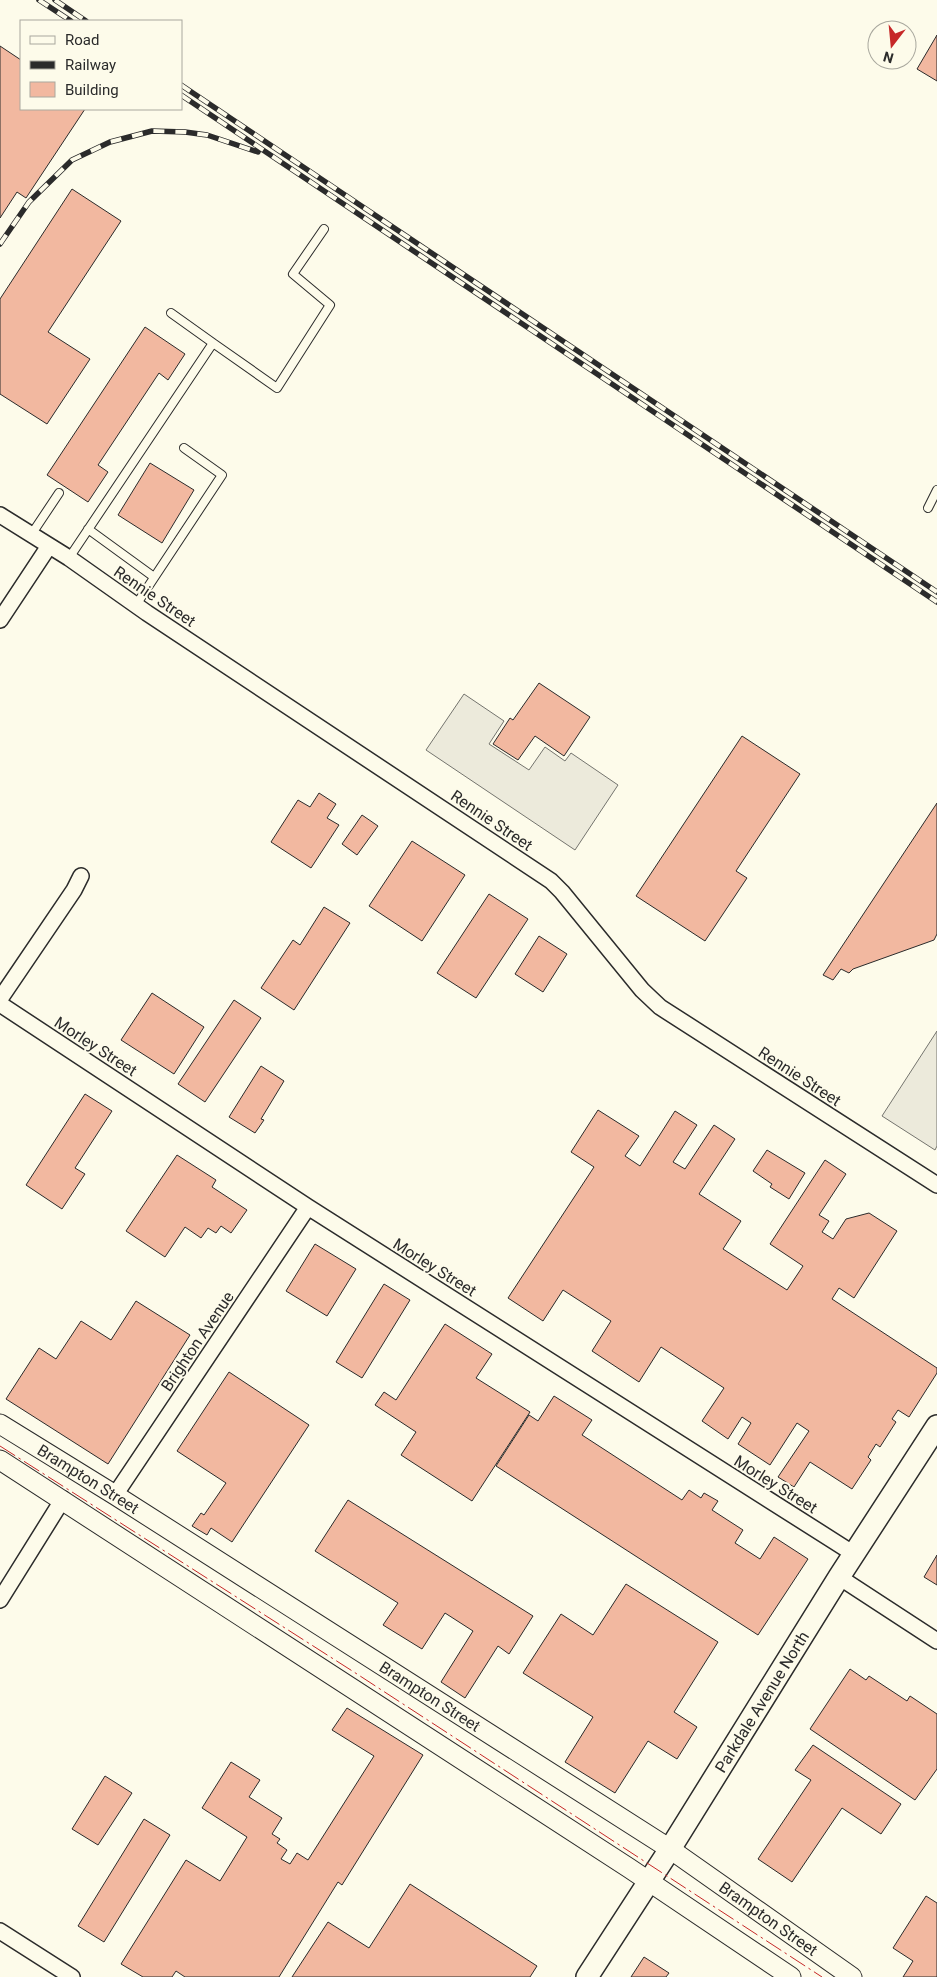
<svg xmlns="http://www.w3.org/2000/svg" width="937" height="1977" font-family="Roboto,sans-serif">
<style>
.parking{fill:#eceadb;stroke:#74746e}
.building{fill:#f2b8a0;stroke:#2b2b2b}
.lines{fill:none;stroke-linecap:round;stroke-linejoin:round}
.service-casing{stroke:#2b2b2b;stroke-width:10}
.minor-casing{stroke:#2b2b2b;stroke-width:18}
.tertiary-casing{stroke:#2b2b2b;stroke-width:21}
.secondary-casing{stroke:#2b2b2b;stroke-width:24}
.service{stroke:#fdfbea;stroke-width:8}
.minor{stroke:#fdfbea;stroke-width:15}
.tertiary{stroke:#fdfbea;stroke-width:19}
.secondary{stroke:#fdfbea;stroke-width:21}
.rail-casing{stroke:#2b2b2b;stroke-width:5.5}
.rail{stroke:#fdfbea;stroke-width:4;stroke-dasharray:11;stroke-linecap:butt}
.power{stroke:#c62828;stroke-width:1;stroke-dasharray:18 4 2.5 4;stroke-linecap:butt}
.labels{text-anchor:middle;stroke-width:4;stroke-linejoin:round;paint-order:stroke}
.street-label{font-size:16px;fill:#2b2b2b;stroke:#fdfbea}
</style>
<rect width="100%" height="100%" fill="#fdfbea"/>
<path class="parking" d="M 464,694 L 504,721 L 489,744 L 529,770 L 545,747 L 565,761 L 571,753 L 618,785 L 575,850 L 426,750 Z
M 937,1031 L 937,1146 L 935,1150 L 882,1116 Z"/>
<path class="building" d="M 937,35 L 937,81 L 917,69 Z
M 0,46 L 21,60 L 21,109 L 85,109 L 26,198 L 17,192 L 0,218 Z
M 72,189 L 121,221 L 48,332 L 90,359 L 47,424 L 0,394 L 0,299 Z
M 145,327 L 185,354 L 168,380 L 159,373 L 98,465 L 108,472 L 88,502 L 47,475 Z
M 150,463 L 194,490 L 162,543 L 118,515 Z
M 539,683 L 590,717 L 564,756 L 535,736 L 518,760 L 493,744 L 510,718 L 513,720 Z
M 742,736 L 800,774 L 736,871 L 747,878 L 705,941 L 636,896 Z
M 319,793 L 336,804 L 327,818 L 339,825 L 311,868 L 271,842 L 298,800 L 310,807 Z
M 937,803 L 937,934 L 934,940 L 853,969 L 849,973 L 841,969 L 833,980 L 823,975 Z
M 362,815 L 378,826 L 357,855 L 342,844 Z
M 412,841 L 465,875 L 422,941 L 369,906 Z
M 489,894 L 528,919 L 476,998 L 437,973 Z
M 324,907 L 350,923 L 294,1010 L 261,988 L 293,940 L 300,945 Z
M 539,936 L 567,954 L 543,992 L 515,974 Z
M 152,993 L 204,1027 L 174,1074 L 121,1040 Z
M 234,1000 L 261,1018 L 205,1102 L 178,1084 Z
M 261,1066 L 284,1081 L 261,1119 L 264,1120 L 255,1133 L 229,1117 Z
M 85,1094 L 112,1111 L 75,1168 L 85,1174 L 62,1209 L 26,1185 Z
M 598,1110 L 639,1136 L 625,1156 L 640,1166 L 675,1111 L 697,1125 L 673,1162 L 685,1169 L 714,1125 L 735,1139 L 699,1194 L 741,1221 L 723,1249 L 787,1290 L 803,1266 L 770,1244 L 825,1160 L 846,1174 L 819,1215 L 829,1221 L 822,1232 L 833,1239 L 846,1219 L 869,1213 L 897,1231 L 854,1298 L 839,1288 L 832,1299 L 937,1368 L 937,1373 L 909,1417 L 898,1410 L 892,1419 L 896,1422 L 880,1447 L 876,1444 L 868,1457 L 871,1460 L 852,1489 L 810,1462 L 794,1487 L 778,1477 L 809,1431 L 797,1423 L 770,1465 L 738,1444 L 751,1423 L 742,1417 L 728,1439 L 702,1421 L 724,1388 L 661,1347 L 639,1382 L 592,1351 L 611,1321 L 563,1290 L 543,1321 L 508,1298 L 594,1167 L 571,1152 Z
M 767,1150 L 805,1173 L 789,1199 L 770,1187 L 772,1184 L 753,1171 Z
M 177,1155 L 216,1180 L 212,1187 L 247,1210 L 231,1233 L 221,1226 L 216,1233 L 208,1228 L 201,1238 L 185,1227 L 165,1257 L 126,1231 Z
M 315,1244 L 356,1269 L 327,1316 L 286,1291 Z
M 384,1284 L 410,1300 L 362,1378 L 336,1362 Z
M 136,1301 L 190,1335 L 108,1464 L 6,1399 L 39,1348 L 56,1359 L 81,1321 L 111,1340 Z
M 445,1324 L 492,1354 L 476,1378 L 530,1412 L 472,1501 L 401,1455 L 416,1432 L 375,1405 L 384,1392 L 396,1400 Z
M 229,1372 L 309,1425 L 232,1542 L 211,1528 L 207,1535 L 192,1526 L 201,1513 L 204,1515 L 226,1483 L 177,1451 Z
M 554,1396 L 592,1420 L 582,1435 L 682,1500 L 689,1490 L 701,1498 L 704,1493 L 718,1501 L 712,1510 L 743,1530 L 735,1543 L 760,1559 L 774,1537 L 808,1559 L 758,1635 L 496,1466 L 529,1415 L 538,1421 Z
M 348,1500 L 533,1616 L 509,1654 L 498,1646 L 465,1698 L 441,1682 L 473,1631 L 445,1613 L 422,1649 L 383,1625 L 398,1603 L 315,1551 Z
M 937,1555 L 937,1585 L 924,1577 Z
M 626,1584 L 718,1642 L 674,1712 L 697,1727 L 677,1759 L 648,1741 L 615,1793 L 565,1762 L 593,1717 L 523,1673 L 561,1614 L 593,1635 Z
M 850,1669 L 866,1680 L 869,1676 L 907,1701 L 910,1696 L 937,1714 L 937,1769 L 915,1800 L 810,1729 Z
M 347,1708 L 423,1755 L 342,1885 L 338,1882 L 279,1977 L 185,1977 L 176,1971 L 172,1977 L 143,1977 L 121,1964 L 186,1860 L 220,1881 L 247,1837 L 202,1808 L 231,1762 L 260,1780 L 249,1797 L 282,1818 L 272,1834 L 280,1839 L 277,1843 L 287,1850 L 281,1859 L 290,1864 L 297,1853 L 308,1860 L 374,1756 L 332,1730 Z
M 813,1745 L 901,1804 L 881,1834 L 842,1808 L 792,1882 L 758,1859 L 811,1780 L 795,1770 Z
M 105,1776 L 132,1793 L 98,1845 L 72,1829 Z
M 144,1819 L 170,1835 L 104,1942 L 78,1926 Z
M 410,1884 L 537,1966 L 530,1977 L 292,1977 L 328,1922 L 369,1948 Z
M 926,1896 L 937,1903 L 937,1977 L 903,1977 L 913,1961 L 893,1948 Z
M 644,1957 L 669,1973 L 666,1977 L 631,1977 Z"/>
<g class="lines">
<defs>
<path id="service" d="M 171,313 L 213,343
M 928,508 L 937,490
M 88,529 L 154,577
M 31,535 L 59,493
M 69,558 L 213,343 L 277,388 L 330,305 L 293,274 L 324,229
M 136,605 L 222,475 L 184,448"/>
<path id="minor" d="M 0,515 L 69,558 L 147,613 L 551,881 L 562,892 L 642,990 L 660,1007 L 937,1185
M 0,620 L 49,546
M 0,999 L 74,890 L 81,876
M 0,1004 L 308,1207 L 854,1554
M 115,1495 L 308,1207
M 839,1577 L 937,1641
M 0,1600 L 63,1499
M 0,1931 L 72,1977"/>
<g id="tertiary">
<path id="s1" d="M 0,1424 L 115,1495 L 670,1849 L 852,1977"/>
<path d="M 0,1460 L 629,1868 L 791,1977"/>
</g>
<g id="secondary">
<path id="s2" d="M 587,1977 L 670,1849 L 839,1577 L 937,1426"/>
</g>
</defs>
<use href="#service" class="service-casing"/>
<use href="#minor" class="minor-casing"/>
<use href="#tertiary" class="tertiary-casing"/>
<use href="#secondary" class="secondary-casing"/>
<use href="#service" class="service"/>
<use href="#minor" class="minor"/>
<use href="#tertiary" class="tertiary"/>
<use href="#secondary" class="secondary"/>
<defs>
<path id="rail" d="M 39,0 L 71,21
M 55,0 L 86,21
M 181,85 L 937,592
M 181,95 L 937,602
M 0,244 L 29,202 L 72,160 L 110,142 L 152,131 L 185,132 L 207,135 L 258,152"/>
</defs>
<use href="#rail" class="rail-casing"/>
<use href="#rail" class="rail"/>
<path class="power" d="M 0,1446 L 357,1674 L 822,1977"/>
</g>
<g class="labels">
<g class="street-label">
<text transform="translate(155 596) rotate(34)" y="6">Rennie Street</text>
<text transform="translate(492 820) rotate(34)" y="6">Rennie Street</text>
<text transform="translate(96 1046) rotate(33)" y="6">Morley Street</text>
<text transform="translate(800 1076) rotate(33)" y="6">Rennie Street</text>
<text transform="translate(435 1267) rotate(32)" y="6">Morley Street</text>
<text transform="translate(197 1341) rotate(-56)" y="6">Brighton Avenue</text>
<text dy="6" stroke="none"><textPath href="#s1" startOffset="104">Brampton Street</textPath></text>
<text transform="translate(776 1484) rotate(32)" y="6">Morley Street</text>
<text dy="6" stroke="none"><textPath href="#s1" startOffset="509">Brampton Street</textPath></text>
<text dy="6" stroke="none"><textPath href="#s2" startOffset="326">Parkdale Avenue North</textPath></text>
<text dy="6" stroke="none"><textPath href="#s1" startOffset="914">Brampton Street</textPath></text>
</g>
</g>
<rect x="20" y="20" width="162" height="90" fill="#fdfbea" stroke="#a9a89e"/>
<rect x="30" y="36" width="25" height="8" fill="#fdfbea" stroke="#a9a89e"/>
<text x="65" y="45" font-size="15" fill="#2b2b2b">Road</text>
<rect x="30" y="61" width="25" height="8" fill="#2b2b2b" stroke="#a9a89e"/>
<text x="65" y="70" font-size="15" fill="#2b2b2b">Railway</text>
<rect x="30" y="82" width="25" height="15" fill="#f2b8a0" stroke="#a9a89e"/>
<text x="65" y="95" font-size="15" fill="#2b2b2b">Building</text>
<g transform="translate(892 45) rotate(196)"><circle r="24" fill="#fdfbea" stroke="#a9a89e"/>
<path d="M0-4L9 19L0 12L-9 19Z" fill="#c62828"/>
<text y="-8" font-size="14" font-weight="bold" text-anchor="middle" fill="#2b2b2b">N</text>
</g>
</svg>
